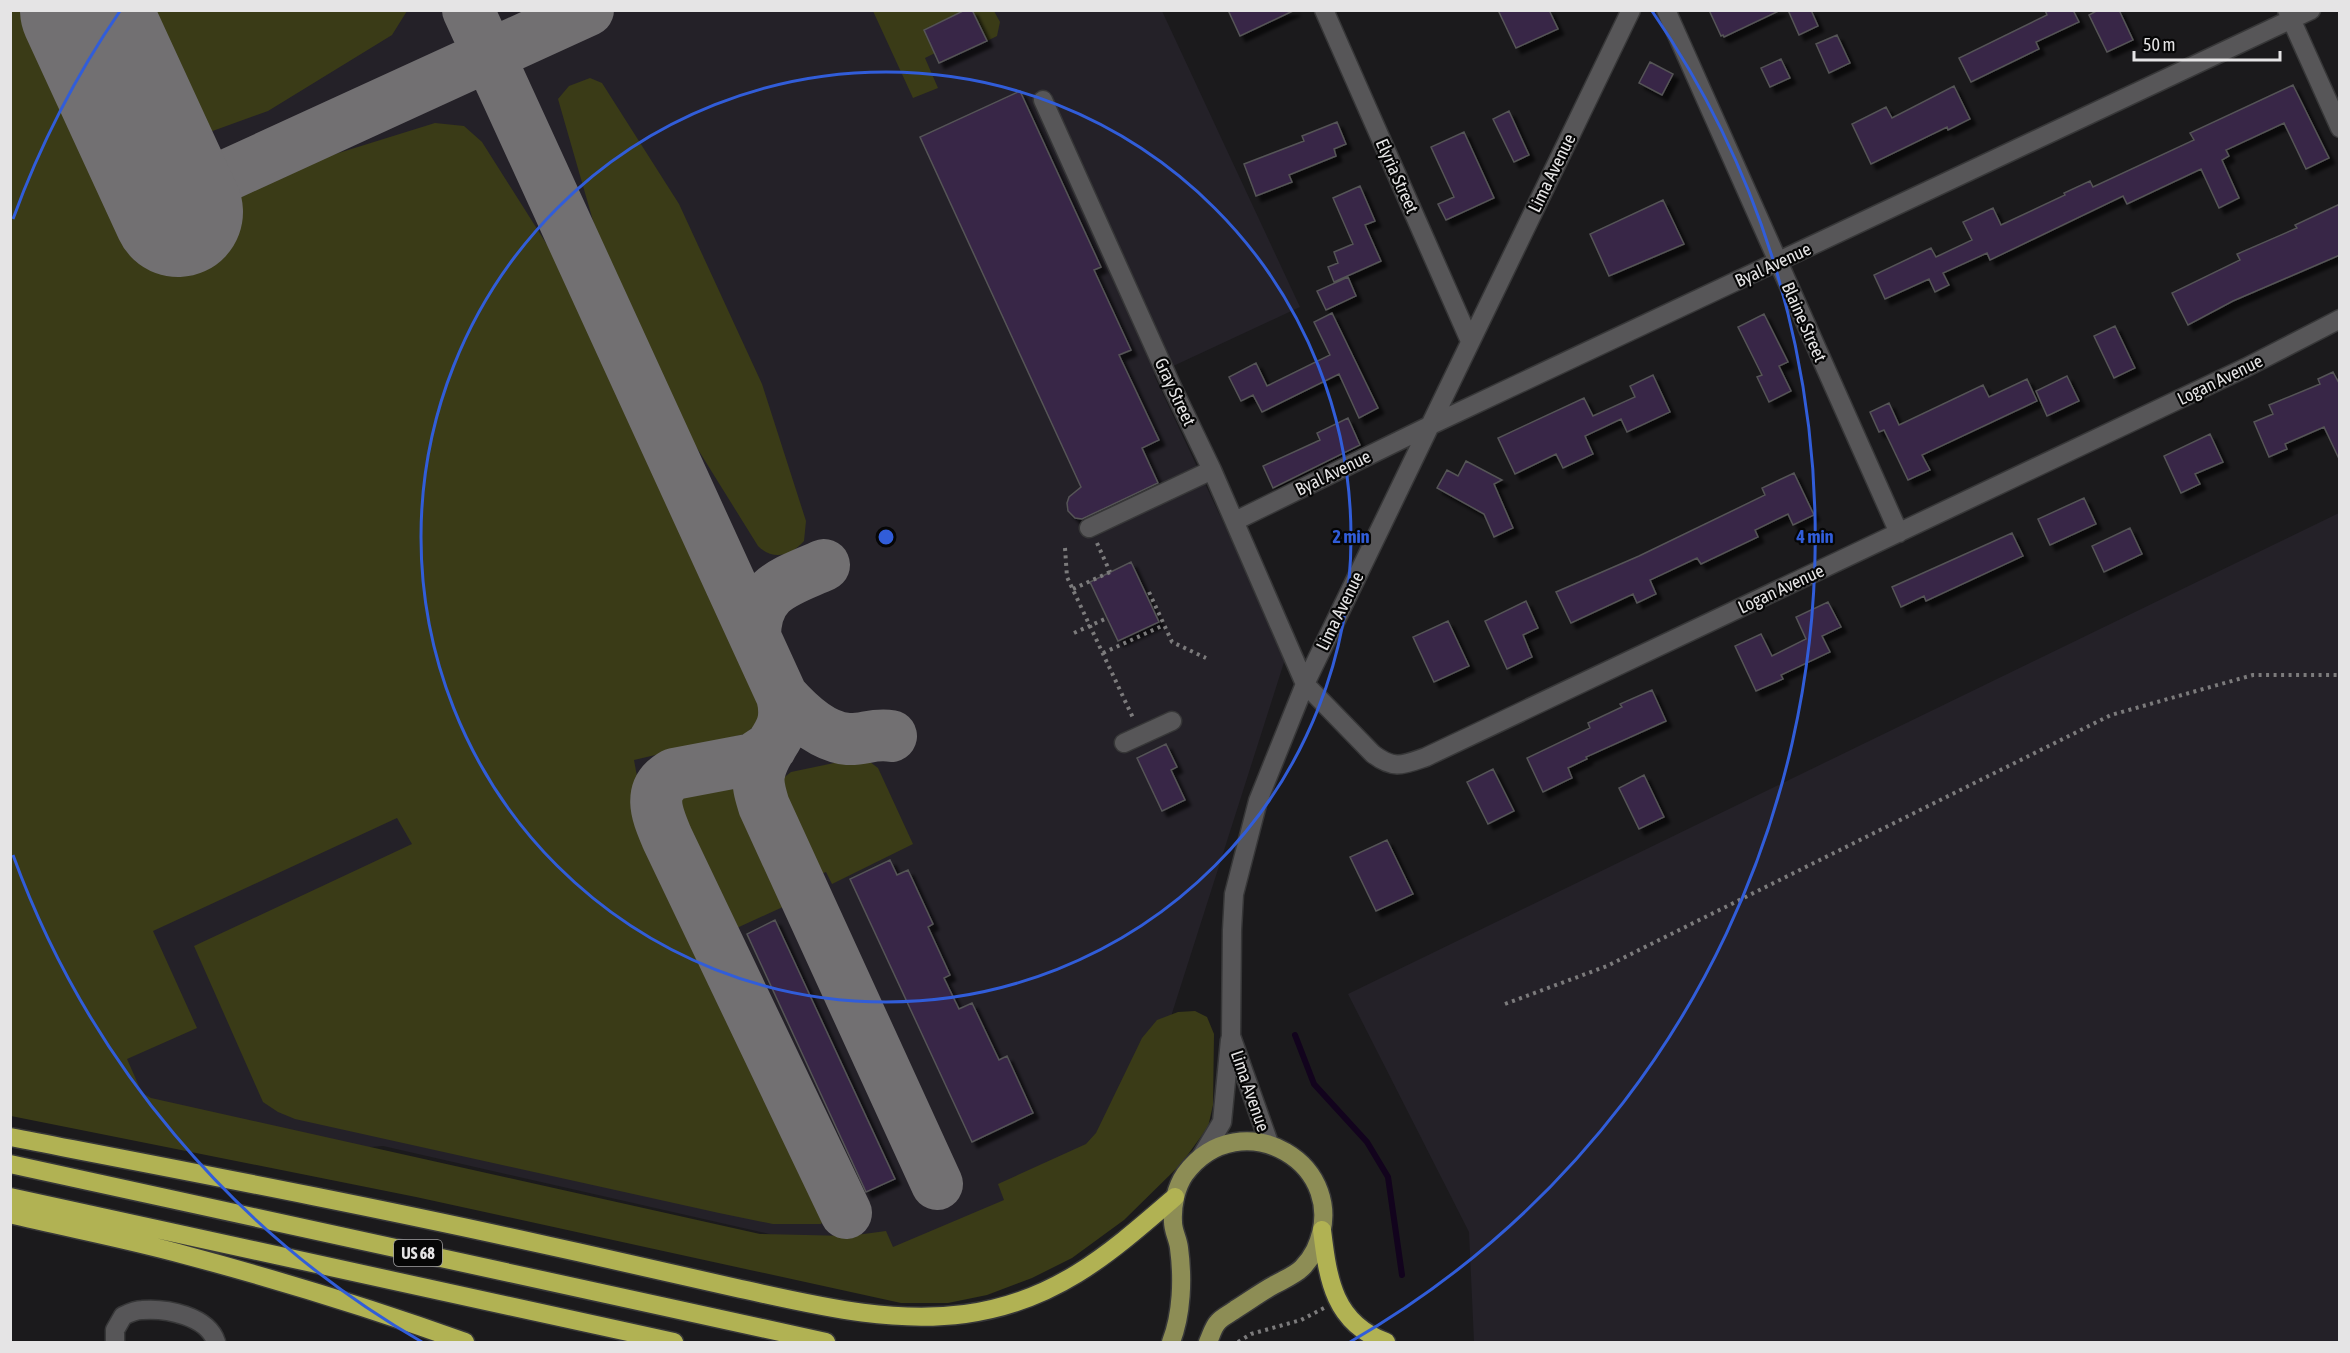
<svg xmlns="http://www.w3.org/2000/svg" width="2350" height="1353" font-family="'Asap Condensed',sans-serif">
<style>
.built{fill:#242128}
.green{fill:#3a3b17}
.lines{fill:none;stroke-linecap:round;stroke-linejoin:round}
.stream{stroke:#12031d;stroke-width:6}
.taxiway{stroke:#727072;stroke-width:52}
.runway{stroke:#727072;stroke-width:130}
.building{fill:#382646;stroke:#555457;stroke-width:1.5;filter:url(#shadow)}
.minor-casing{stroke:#373738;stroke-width:21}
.major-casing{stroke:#373738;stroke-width:21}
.highway-casing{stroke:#373738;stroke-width:21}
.path{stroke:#7c7b7c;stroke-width:4;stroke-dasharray:3 4.5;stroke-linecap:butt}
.minor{stroke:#575658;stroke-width:18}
.major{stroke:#8d8d55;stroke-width:18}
.highway{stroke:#b1b253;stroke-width:18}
.ring{fill:none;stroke:#315dd9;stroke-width:3}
.labels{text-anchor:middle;stroke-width:4.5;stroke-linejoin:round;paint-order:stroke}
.shield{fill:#060606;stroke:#a2a1a2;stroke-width:1.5}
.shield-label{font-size:16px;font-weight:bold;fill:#e5e4e5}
.street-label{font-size:18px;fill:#e5e4e5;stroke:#060606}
.centre{fill:#315dd9;stroke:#060606;stroke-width:3}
.ring-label{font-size:18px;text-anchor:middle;font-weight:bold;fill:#315dd9;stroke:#060606;stroke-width:4.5;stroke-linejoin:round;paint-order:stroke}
</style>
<defs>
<filter id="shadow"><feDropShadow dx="5.5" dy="5.5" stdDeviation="1.5" flood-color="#0009"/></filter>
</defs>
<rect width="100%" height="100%" fill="#1b1a1c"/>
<path class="built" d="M 11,11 L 1162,11 L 1300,307 L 1154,375 L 1286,656 L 1160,1051 L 1079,1214 L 941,1273 L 383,1146 L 292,1153 L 11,1088 Z
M 2339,513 L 2339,1342 L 1474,1342 L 1469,1232 L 1348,994 Z"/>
<path class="green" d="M 10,11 L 29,11 L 137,243 L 300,165 L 435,123 L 464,126 L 482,142 L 558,262 L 765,709 L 760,721 L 745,734 L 634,760 L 644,815 L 825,1209 L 825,1219 L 821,1224 L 773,1224 L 719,1213 L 295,1119 L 278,1112 L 263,1102 L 194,946 L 412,844 L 397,818 L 153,931 L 197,1028 L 127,1059 L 142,1093 L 151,1098 L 760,1234 L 849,1236 L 886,1231 L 893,1247 L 1004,1200 L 998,1184 L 1086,1144 L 1096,1133 L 1142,1038 L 1157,1020 L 1178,1012 L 1195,1011 L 1207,1017 L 1214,1034 L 1213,1105 L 1208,1127 L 1181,1164 L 1124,1220 L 1072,1258 L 1032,1278 L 987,1295 L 948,1303 L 901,1303 L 416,1197 L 11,1116 Z
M 127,11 L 407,11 L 392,35 L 268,111 L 207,133 L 192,127 L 173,110 Z
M 873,11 L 965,11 L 924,30 L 935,53 L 925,58 L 938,88 L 913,98 Z
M 972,11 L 994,11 L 1000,22 L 997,36 L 987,41 Z
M 590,78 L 602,83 L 679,204 L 762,384 L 806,521 L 804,541 C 791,556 773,561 758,546 L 684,427 L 600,245 L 558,99 L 569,86 Z
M 858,758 L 866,759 L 878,768 L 913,844 L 832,884 L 826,872 L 813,877 C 806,861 778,809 777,795 C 776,785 784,777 791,772 Z
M 726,786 L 738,788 L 746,793 L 796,901 L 728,932 L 670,805 L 670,800 L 678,794 Z"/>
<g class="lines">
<path class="stream" d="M 1295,1035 L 1314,1084 L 1367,1142 L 1388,1177 L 1402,1275"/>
<path class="taxiway" d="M 468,10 L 782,696 C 792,736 765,741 759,774 C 757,785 761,796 764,806 L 937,1184
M 173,200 L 588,10
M 755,637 C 755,588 786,582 824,565
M 782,696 C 798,714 822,737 848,739 C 863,740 874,733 891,736
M 771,747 L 753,759 L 674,774 C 646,790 657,814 667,838 L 846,1213"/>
<path class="runway" d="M 85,10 L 178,212"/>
</g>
<path class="building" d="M 965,10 L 972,10 L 987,41 L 939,63 L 924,30 Z
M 1228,10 L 1295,10 L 1240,36 Z
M 1498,10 L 1549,10 L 1558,29 L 1516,48 Z
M 1709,10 L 1781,10 L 1724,37 L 1723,35 L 1721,36 Z
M 1788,10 L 1811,10 L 1818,26 L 1799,35 Z
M 2045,10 L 2073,10 L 2079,22 L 2036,42 L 2039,49 L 1971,82 L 1959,58 L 2047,15 Z
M 2098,10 L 2119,10 L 2133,40 L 2107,52 L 2089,15 Z
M 1837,35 L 1850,63 L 1829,73 L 1816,44 Z
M 1781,59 L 1790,78 L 1770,87 L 1761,68 Z
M 1650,62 L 1673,74 L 1662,95 L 1639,83 Z
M 2293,85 L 2329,158 L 2306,169 L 2284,123 L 2226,150 L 2229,156 L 2222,160 L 2239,198 L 2219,208 L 2201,169 L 2127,204 L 2123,196 L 1990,260 L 1987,253 L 1943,273 L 1949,285 L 1935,292 L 1929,279 L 1885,299 L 1874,275 L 1931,248 L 1936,257 L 1972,240 L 1963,222 L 1993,208 L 2001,225 L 2065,195 L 2064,193 L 2090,181 L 2093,187 L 2194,140 L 2190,133 Z
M 1954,86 L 1970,119 L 1948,130 L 1947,127 L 1871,164 L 1852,124 L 1886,107 L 1892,118 Z
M 1020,91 L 1101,267 L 1094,270 L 1131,350 L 1119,355 L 1159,440 L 1142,448 L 1158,483 L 1082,519 L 1075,518 L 1068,511 L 1067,503 L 1069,497 L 1081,487 L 920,137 Z
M 1509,111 L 1529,155 L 1514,162 L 1493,119 Z
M 1337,122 L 1346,144 L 1334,149 L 1336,156 L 1289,175 L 1292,182 L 1256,196 L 1244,164 L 1304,141 L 1302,136 Z
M 1464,132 L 1494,198 L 1446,220 L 1438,204 L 1454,197 L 1431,147 Z
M 1360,186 L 1375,221 L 1365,225 L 1381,261 L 1334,282 L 1328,267 L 1338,263 L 1334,252 L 1353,244 L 1333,198 Z
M 1663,200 L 1684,244 L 1609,276 L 1590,234 Z
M 2340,204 L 2340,255 L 2233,301 L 2188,325 L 2172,293 L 2240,260 L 2237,254 L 2297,228 L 2295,225 Z
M 1348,277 L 1356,296 L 1326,310 L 1317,291 Z
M 1332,313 L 1378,408 L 1359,418 L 1339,374 L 1262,412 L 1253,395 L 1241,401 L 1229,377 L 1256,363 L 1267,386 L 1330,355 L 1314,322 Z
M 1764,314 L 1788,362 L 1779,366 L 1791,391 L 1769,402 L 1757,377 L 1762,375 L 1738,327 Z
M 2115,326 L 2135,368 L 2114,378 L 2094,336 Z
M 2333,372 L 2340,385 L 2340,461 L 2324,427 L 2285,444 L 2287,449 L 2269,457 L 2254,422 L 2273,414 L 2269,405 L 2320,384 L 2318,379 Z
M 1653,375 L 1670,412 L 1627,432 L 1621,419 L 1585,436 L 1593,454 L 1563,468 L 1556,454 L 1515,474 L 1498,438 L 1584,398 L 1593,416 L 1635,397 L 1630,386 Z
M 2067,376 L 2079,401 L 2047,416 L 2036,391 Z
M 2027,379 L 2037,401 L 1922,455 L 1930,470 L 1908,480 L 1884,430 L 1879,432 L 1870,412 L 1889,403 L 1899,425 L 1983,385 L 1989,397 Z
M 1348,418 L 1360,445 L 1273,488 L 1263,466 L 1320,440 L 1317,433 Z
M 2210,434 L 2223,462 L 2195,474 L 2200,484 L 2181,493 L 2164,456 Z
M 1466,461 L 1502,480 L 1494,484 L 1513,528 L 1494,537 L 1484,514 L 1437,488 L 1447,470 L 1458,476 Z
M 1794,473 L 1814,515 L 1793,525 L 1788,514 L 1755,530 L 1758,537 L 1701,564 L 1697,558 L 1650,580 L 1656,594 L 1637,603 L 1633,594 L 1571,623 L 1556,592 L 1639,556 L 1765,495 L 1762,488 Z
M 2084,498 L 2096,524 L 2050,545 L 2038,519 Z
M 2130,528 L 2142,554 L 2104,572 L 2092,546 Z
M 2012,533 L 2023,556 L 1926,601 L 1924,596 L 1901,607 L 1892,587 Z
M 1131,562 L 1159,622 L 1118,641 L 1090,582 Z
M 1526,601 L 1538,628 L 1523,635 L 1532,657 L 1507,669 L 1485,621 Z
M 1828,602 L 1841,627 L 1822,636 L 1830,652 L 1781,675 L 1783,679 L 1756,691 L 1735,646 L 1761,634 L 1772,656 L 1806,639 L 1796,617 Z
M 1448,621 L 1469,666 L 1434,682 L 1413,637 Z
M 1652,690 L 1666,721 L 1586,757 L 1587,759 L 1568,768 L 1572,778 L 1543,792 L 1527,758 L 1590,728 L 1588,723 L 1622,707 L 1620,704 Z
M 1166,744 L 1177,767 L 1171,770 L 1185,800 L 1162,811 L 1137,758 Z
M 1493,769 L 1514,811 L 1488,824 L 1467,782 Z
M 1644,775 L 1664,817 L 1639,829 L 1619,788 Z
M 1387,840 L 1413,894 L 1376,911 L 1350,857 Z
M 890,860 L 897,875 L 908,870 L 933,924 L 928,927 L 950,975 L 944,978 L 959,1009 L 972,1003 L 999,1060 L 1007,1056 L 1033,1113 L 972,1142 L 850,879 Z
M 775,920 L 895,1179 L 866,1192 L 747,934 Z"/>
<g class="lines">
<defs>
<path id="minor" d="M 1324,10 L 1470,341
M 1666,10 L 1899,533
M 2287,10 L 2340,128
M 1043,100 L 1173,389 L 1212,470 L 1305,684 L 1373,754 C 1394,770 1403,765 1426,757 L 2245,368 L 2340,319
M 1235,521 L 1429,426 L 2311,10
M 1089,528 L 1212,470
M 1124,743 L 1172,721
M 1269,1143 L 1231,1036 L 1232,930 L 1234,894 L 1258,801 L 1305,684 L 1631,10
M 1201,1157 L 1222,1122 L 1230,1040
M 115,1342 L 115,1330 L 123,1316 C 129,1313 136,1310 142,1310 C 166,1308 208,1316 216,1342"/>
<path id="major" d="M 1171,1342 C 1182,1314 1183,1278 1179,1248 C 1178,1239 1173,1231 1173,1222 C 1172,1206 1176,1187 1185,1174 C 1240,1099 1355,1165 1315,1250 C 1312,1256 1306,1264 1302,1268 C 1295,1275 1283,1280 1274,1285 C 1261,1292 1249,1301 1236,1309 C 1231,1313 1222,1317 1218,1322 C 1213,1327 1211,1336 1208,1342"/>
<path id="highway" d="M 10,1137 C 191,1172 371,1206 550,1246 C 614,1260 678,1275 741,1289 C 815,1305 889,1324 965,1314 C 1055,1302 1109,1254 1175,1197
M 10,1164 L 826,1342
M 10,1197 L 674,1342
M 10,1214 C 68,1228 127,1239 185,1255 C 279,1280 373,1309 465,1342
M 1322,1230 C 1328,1280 1334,1323 1386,1342"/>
</defs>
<use href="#minor" class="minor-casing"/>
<use href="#major" class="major-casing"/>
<use href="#highway" class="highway-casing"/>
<path class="path" d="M 1097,543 L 1110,572
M 1065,548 L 1067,577 L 1134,720
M 1073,589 L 1110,572
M 1149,592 L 1172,642 L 1206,658
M 1074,633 L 1107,618
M 1103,653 L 1164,625
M 1505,1004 L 1607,966 L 2111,715 L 2253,675 L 2340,675
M 1238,1342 L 1251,1334 L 1301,1320 L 1324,1308"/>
<use href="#minor" class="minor"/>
<use href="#major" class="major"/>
<use href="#highway" class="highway"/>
</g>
<g class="ring">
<circle cx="886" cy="537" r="465"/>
<path d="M422 1342A929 929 0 0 1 13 855M13 219A929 929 0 0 1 120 11M1652 11A929 929 0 0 1 1350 1342"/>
</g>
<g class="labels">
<rect class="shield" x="394" y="1240" width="48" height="26" rx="4.5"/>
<g class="shield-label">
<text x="418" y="1259">US 68</text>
</g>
<g class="street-label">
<text transform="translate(1552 173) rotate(-64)" y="6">Lima Avenue</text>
<text transform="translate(1397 176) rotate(66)" y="6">Elyria Street</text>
<text transform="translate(1773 265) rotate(-25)" y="6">Byal Avenue</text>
<text transform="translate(1804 322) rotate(66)" y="6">Blaine Street</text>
<text transform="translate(2220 380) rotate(-26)" y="6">Logan Avenue</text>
<text transform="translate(1175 392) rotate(65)" y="6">Gray Street</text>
<text transform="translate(1333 473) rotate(-26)" y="6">Byal Avenue</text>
<text transform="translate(1781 589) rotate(-25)" y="6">Logan Avenue</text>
<text transform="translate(1340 611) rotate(-64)" y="6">Lima Avenue</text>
<text transform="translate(1250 1091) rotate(71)" y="6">Lima Avenue</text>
</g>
</g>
<circle cx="886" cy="537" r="9" class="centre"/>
<g class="ring-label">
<text x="1351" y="543">2 min</text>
<text x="1815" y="543">4 min</text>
</g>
<rect width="2350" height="1353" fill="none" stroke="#e5e4e5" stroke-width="24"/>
<path d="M2134 51v9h146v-9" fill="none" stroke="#e5e4e5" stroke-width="3"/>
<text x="2143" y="51" font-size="18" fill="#e5e4e5" stroke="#060606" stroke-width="4.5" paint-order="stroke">50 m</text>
</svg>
